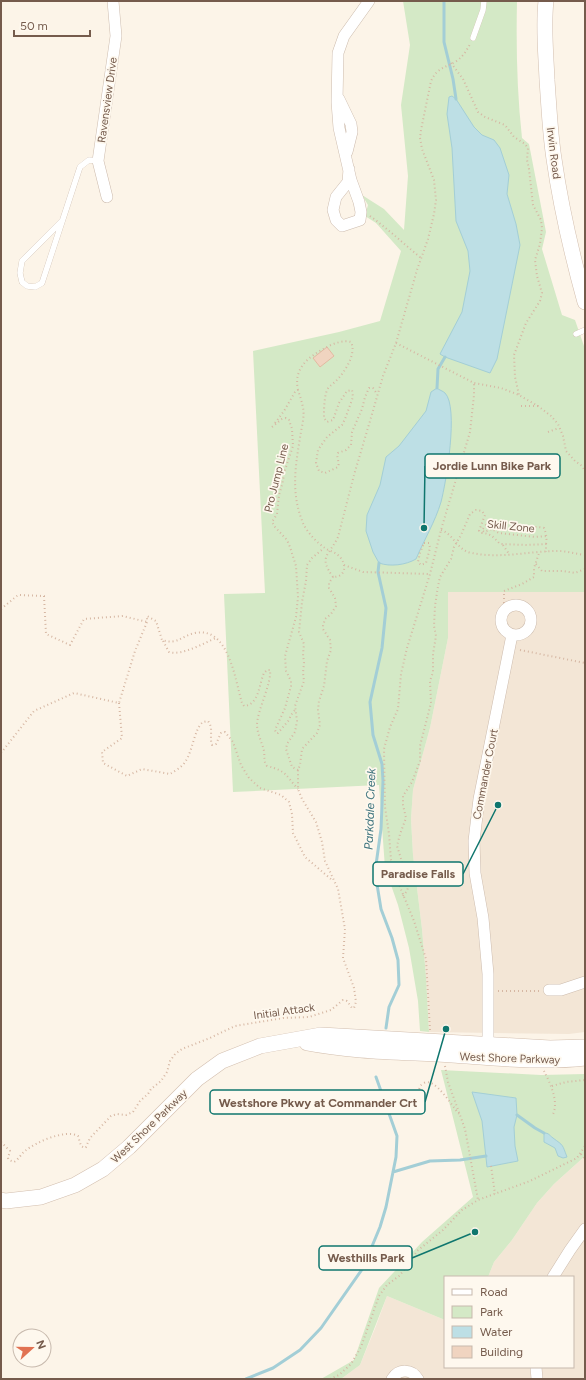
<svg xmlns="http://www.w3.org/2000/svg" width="586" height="1380" font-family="Figtree,sans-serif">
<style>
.residential{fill:#f3e6d6}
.green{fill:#d4e9c6}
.water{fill:#bddfe5;stroke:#a3ced6}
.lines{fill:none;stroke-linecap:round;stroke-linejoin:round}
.stream{stroke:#a3ced6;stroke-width:3}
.building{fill:#f0d4c0;stroke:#e2baa1}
.lane-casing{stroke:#cdbcae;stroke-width:6}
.street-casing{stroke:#cdbcae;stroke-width:12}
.secondary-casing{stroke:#d2beae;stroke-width:16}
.path{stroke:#d6b7a3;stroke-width:2;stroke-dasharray:1 3;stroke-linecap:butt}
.lane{stroke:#fff;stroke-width:5.5}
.street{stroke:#fff;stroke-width:11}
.secondary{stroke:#fff;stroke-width:15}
.labels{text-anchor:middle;stroke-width:3.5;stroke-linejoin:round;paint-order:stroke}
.street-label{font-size:11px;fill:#755b4c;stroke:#fef8ee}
.water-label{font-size:12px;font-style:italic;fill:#437780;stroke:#fef8ee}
.leader{fill:none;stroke:#0f766e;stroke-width:1.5}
.callout-dot{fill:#0f766e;stroke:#fef8ee;stroke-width:1.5}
.callout{fill:#fef8ee;stroke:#0f766e;stroke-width:1.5}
.callout-label{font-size:12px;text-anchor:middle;font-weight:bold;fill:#755b4c}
</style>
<rect width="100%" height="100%" fill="#fcf4e8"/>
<path class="residential" d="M 448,591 L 585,592 L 585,1032 L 569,1034 L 429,1032 L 426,977 L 422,929 L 413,855 L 411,819 L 413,790 L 430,728 L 448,638 Z
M 585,1156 L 585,1379 L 341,1379 L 360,1365 L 376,1326 L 387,1296 L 445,1320 L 445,1367 L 573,1367 L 573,1277 L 488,1277 L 494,1262 L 512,1240 L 537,1203 L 554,1184 Z"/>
<path class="green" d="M 403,1 L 517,1 C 516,47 517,92 522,138 L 529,144 L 546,232 L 542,249 L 562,315 L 575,320 L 585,349 L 585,592 L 448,592 L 448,638 L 430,728 L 413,790 L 411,819 L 413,855 L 422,929 L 426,977 L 429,1032 L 420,1031 L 418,1001 L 409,948 L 398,905 L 385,868 L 379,785 L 233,792 L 224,594 L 265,593 L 253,351 L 339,332 L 380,321 L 401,251 L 376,223 L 365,216 L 368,205 L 362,195 L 384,209 L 404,230 L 408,176 L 401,105 L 410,45 Z
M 441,1070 L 541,1075 L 585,1074 L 585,1156 L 554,1184 L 537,1203 L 512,1240 L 494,1262 L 488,1277 L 445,1277 L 445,1320 L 387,1296 L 360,1365 L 341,1379 L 321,1379 L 354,1360 L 379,1288 L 422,1242 L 473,1197 Z"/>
<path class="water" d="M 452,96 L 456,99 L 474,127 L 482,135 L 494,140 L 500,148 L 509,175 L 507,194 L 516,224 L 520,245 L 497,359 L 490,373 L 445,357 L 440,354 L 462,312 L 470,271 L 468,251 L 456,221 L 452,148 L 447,114 L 449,97 Z
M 437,388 C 439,390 443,391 445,393 C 459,407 446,483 441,502 C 435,522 424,540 416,559 C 406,565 390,567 379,563 L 373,552 L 366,531 L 367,515 L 380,485 L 386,457 L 399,446 L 426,411 L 431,392 Z
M 472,1092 L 516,1098 L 517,1115 L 514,1127 L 515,1146 L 518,1161 L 487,1167 L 482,1121 Z
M 544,1133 C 549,1133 549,1135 553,1138 C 564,1146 562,1144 567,1157 L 563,1158 L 558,1156 L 555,1148 L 544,1142 Z"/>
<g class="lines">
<path class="stream" d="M 444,1 L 444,42 L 453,79 L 456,99
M 437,388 L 438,369 L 445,357
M 379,563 L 378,572 L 386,608 L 382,648 L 370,702 L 373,735 L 382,764 L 383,781 L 381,829 L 375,872 L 381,909 L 392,938 L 398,960 L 399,985 L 389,1007 L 386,1028
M 517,1115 L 535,1128 L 544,1133
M 393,1172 L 430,1161 L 460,1160 L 486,1156
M 246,1379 L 273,1368 L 300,1350 L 321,1328 L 363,1268 L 380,1227 L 386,1207 L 396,1157 L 397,1136 L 376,1077"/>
</g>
<path class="building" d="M 327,347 L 334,356 L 320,367 L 313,358 Z"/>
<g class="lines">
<defs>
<path id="lane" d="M 473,38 L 483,10 L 484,1
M 62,221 L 22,261 L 20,273 L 22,282 L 27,286 L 35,287 L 42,283 L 80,167 L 89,160 L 98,161
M 576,334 L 585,330"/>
<path id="street" d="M 339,99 L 351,124 L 352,132 L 347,152
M 349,169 L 348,182 L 336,197 L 333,210 L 336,220 L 342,226 L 360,220 L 361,212 L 359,202 L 351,180 L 339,128 L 337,102 L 338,53 L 344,36 L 369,1
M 107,197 L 98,161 L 116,36 L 113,1
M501 620a15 15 0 1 1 30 0a15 15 0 1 1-30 0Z
M 549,990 L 561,990 L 585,982
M 488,1052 L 488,974 L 483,918 L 475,873 L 474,841 L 479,799 L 512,635
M 553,1277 L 570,1250 L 585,1229
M 536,1367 L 537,1379
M 392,1379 C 399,1368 412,1369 418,1379"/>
<path id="secondary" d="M 546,1 C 543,27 546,54 547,80 C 549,107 550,133 554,159 C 561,208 572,255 585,302
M 307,1043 C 354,1052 404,1052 452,1055 C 496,1058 541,1063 585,1058
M 1,1200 L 6,1201 L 41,1197 L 75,1185 L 103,1169 L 129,1147 L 197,1079 L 222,1061 L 260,1046 L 321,1035 L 550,1048 L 585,1047"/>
</defs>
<use href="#lane" class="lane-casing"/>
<use href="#street" class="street-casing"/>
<use href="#secondary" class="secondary-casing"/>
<path class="path" d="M 451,63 L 463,79 L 478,112 L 485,117 L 505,125 L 514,137 L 525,144 L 528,148 L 527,160 L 529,169 L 533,205 L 541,220 L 542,228 L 540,244 L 535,260 L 537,276 L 542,293 L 540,301 L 526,323 L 514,355 L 515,377 L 519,395
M 370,216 C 388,229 404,244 421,258
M 396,343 L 474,383 L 501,388 L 519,395 L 538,406 L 551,416 L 558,424 L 563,436 L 566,451 L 575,461 L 582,466 L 585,471
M 298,390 C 293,367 310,356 327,347 C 334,343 344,340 351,342 C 357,354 344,373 336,381 C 333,384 329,386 327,390 C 324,398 324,410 324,418 L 327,422 L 333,420 L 339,403 L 347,391 L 352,390 L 353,397 L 345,419 L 342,425 L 327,437 L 318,450 L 316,463 L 319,471 L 325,473 L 338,467 C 340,462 336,458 338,453 L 346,450 L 351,445 L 352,432 L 362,409 L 365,397 L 369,388 L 373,388 L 377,394
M 521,406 L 538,406
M 275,423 L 284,411 L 295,392 L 298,390 C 300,396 302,402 303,408 C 305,417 301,429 300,438 C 295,468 291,494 303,523 C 307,532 317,543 325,548 C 329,551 335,552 338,555 C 347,563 347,577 333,577
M 272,427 L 282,419 L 286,418 L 289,420 L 292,429 L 293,446 L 285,470 L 282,485 L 279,495 L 277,514 L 272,522 L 275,527 L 287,540 L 290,547 L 296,566 L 298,597 L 296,617 L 285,656 L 286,671 L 291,681 L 291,686 L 285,708 L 275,730 L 276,733 L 278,733 L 289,720 L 291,715 L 295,710
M 548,432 L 559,428
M 441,530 C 454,534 457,551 472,553 C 500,559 530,551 558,551 C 567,551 576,554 585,555
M 424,543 L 429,543 L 430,548 L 426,563 L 421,565 L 418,562 L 420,553 Z
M 546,544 C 547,538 546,533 544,528 C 535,526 527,527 519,528 L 508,521 L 505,522 L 498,528 L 492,524 L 486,525 L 482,530 L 484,532 L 492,529 L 499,533 L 535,537 L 547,536
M 503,545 L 509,554
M 536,564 L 542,571 L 563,571 L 575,573 L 585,569
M 344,565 L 363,572 L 430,574
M 333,577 C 318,556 329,556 338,537 L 354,475 L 370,421 L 383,376 L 396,343 L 417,270 L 428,239 L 434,214 L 436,200 L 434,180 L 422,149 L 420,138 L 421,130 L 431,81 C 438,66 447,68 458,60 C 463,56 467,50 470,44
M 504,603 L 504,591 L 522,584 L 534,577 L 534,568 L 539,553
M 1,609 L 18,595 L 44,596 L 46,634 L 70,645 L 84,619 L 123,616 L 147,622
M 163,641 L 169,652 C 182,656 204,643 216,638
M 520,650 L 585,663
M 119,703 L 122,738 L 102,752 L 103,763 L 127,776 L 142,769 L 170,774 C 175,771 182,767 185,762 C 193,751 194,729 203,722 L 208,721 C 214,729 209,737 212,745 L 216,744 L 221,733 L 225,732 L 233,742 L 241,765 L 249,778 L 260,788 L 281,795 L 289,802 L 292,814 L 293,833 L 305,857 L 332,880
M 1,753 L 34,711 L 74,693 L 119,703 L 135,651 L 147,622 L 147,616 L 156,621 L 162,640 C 178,645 181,636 195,633 C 229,626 235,680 242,703 L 244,706 C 259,705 259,684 264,673 L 267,670 L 270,670 C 272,682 258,709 257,724 C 257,734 262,742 264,751 C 265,757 263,761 267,766 C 287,771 285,775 298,789
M 298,770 L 292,767 L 286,749 L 287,744 L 295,732 L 297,721 L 295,706 L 304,681 L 303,673 L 304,663 L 303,654 L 304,644 L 299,632 L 302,602 L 306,581 L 307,565 L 312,558 L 324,548
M 403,896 L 407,891 L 409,884 L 397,846 L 400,834 L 406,818 L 403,805 L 403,796 L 412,782 L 420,761 L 420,746 L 431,703 L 430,681 L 433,672 L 433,654 L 436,636 L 434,626 L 435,606 L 438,586 L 440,577 L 451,559 L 454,547 L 461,535 L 470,514 L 476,510 L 482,511 L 485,515 L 479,531 L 481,533 C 491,533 494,538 500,544 L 527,545 L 546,544 L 546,552
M 498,991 L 540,991
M 430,1030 L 426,959 L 414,921 L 393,870 L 391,860 L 389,834 L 385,807 L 384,749 L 390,727 L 398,709 L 401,674 L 407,648 L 430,574 L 441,530 L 470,432 L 474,395 L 474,383
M 445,1066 L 448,1082 L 465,1129 L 478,1200
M 544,1071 C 550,1083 560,1103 552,1116
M 552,1086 L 566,1082 L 585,1080
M 420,1097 C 419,1091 418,1086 424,1083 C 435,1077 452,1106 459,1114
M 1,1142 L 10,1151 L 8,1158 L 9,1160 L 14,1162 C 19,1159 21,1154 25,1151 C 36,1142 65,1129 78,1136 L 81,1146 L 85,1148 L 86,1147 L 90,1138 L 111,1116 L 117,1114 L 126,1115 L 133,1112 L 140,1101 L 148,1094 L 151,1089 L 161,1081 L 167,1072 L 170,1061 L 175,1054 L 182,1049 L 210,1038 L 235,1026 L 283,1018 L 309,1017 L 331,1010 L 343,1000 L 347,1001 L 352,1008 L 354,1008 L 356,1002 L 354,988 L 343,958 L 345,929 L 338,889 L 325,861 L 322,842 L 316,822 L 302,799 L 298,789 L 298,770 L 300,765 L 302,749 L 317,733 L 320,725 L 318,710 L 319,701 L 324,686 L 327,661 L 331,650 L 330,640 L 323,629 L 323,626 L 325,619 L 331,614 L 336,606 L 335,598 L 329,588 L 329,583 L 333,577
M 581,1154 L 585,1159
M 491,1166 L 495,1194
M 330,1379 L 339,1375 L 351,1364 L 361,1347 L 379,1296 L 387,1285 L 399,1276 L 410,1263 L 417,1251 L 443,1230 L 462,1210 L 478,1200 L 530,1181 L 577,1158 L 585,1146"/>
<use href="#lane" class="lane"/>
<use href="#street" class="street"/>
<use href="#secondary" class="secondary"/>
</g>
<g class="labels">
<g class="street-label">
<text transform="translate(107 100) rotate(-82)" y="4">Ravensview Drive</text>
<text transform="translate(554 153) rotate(83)" y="4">Irwin Road</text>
<text transform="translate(276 478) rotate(-76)" y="4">Pro Jump Line</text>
<text transform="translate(511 526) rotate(6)" y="4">Skill Zone</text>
<text transform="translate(485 774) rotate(-79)" y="4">Commander Court</text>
<text transform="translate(284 1011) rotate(-8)" y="4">Initial Attack</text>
<text transform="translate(510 1058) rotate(2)" y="4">West Shore Parkway</text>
<text transform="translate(149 1126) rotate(-44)" y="4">West Shore Parkway</text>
</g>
<g class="water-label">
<text transform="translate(370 809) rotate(-88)" y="4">Parkdale Creek</text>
</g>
</g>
<path class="leader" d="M424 528L425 466M498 805L463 874M446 1029L425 1102M475 1232L412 1258"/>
<g class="callout-dot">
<circle cx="424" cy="528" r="4"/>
<circle cx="498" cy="805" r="4"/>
<circle cx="446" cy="1029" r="4"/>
<circle cx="475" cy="1232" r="4"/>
</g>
<g class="callout">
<rect x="425" y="454" width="135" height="24" rx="4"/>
<rect x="373" y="862" width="90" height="24" rx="4"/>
<rect x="210" y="1090" width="215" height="24" rx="4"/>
<rect x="319" y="1246" width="93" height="24" rx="4"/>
</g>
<g class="callout-label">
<text x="492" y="470">Jordie Lunn Bike Park</text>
<text x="418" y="878">Paradise Falls</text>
<text x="318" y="1107">Westshore Pkwy at Commander Crt</text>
<text x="366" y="1262">Westhills Park</text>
</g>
<rect width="586" height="1380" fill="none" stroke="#755b4c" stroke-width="4"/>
<rect x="444" y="1276" width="130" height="92" fill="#fef8ee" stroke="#c7b9ad"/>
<rect x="452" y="1289" width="20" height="6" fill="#ffffff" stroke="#c7b9ad"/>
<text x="480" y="1296" font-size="12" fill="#755b4c">Road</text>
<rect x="452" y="1306" width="20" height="12" fill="#d4e9c6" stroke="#c7b9ad"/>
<text x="480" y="1316" font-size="12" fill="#755b4c">Park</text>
<rect x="452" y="1326" width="20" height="12" fill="#bddfe5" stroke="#c7b9ad"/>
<text x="480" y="1336" font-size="12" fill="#755b4c">Water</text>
<rect x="452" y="1346" width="20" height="12" fill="#f0d4c0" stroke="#c7b9ad"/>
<text x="480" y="1356" font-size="12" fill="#755b4c">Building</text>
<g transform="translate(32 1348) rotate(69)"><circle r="19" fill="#fef8ee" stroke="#c7b9ad"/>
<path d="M0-3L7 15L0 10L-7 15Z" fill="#e17252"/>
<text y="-6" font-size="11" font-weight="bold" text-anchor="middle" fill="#755b4c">N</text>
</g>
<path d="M14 30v6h76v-6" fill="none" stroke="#755b4c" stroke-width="2"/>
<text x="20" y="30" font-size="12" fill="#755b4c" stroke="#fef8ee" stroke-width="3" paint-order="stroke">50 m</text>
</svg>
